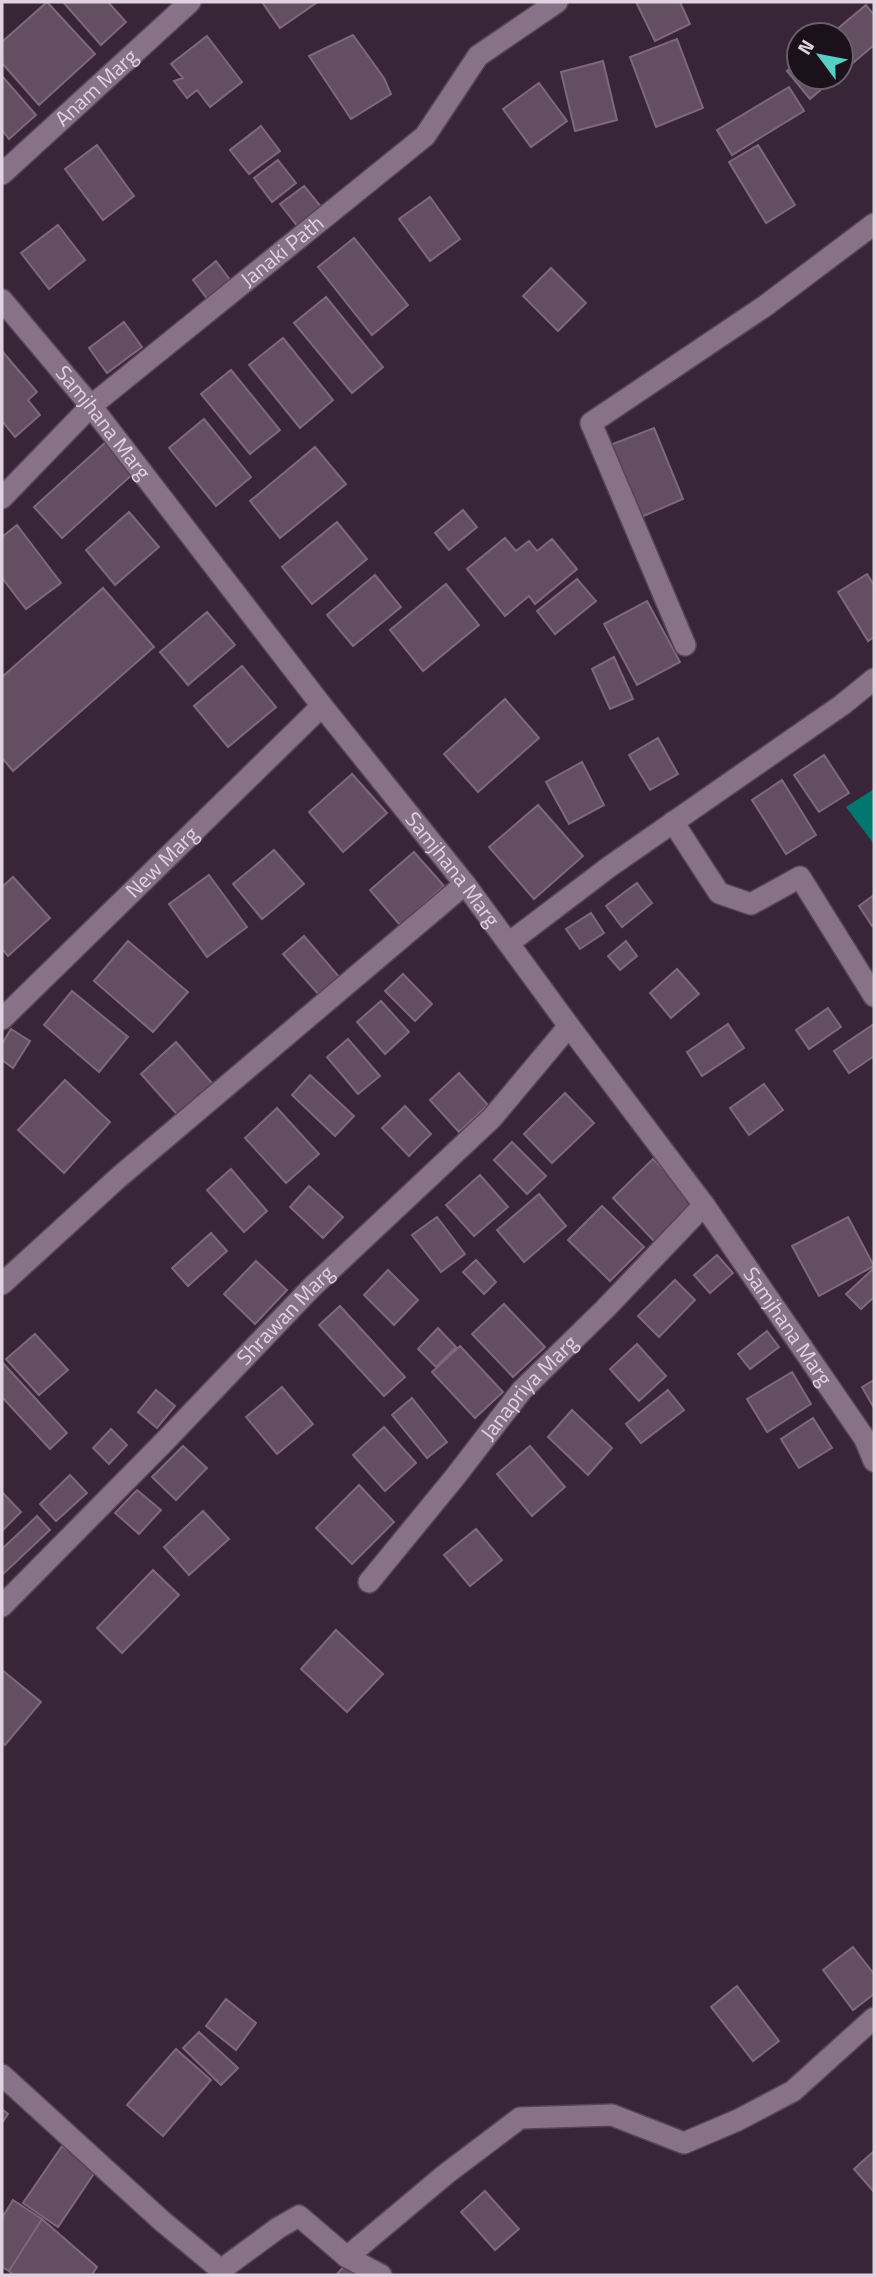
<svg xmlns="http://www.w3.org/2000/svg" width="876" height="2277" font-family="'Titillium Web',sans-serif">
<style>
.water{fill:#017770}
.building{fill:#634e62;stroke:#7f687e;stroke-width:2}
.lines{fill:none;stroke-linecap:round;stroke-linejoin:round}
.street-casing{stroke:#544454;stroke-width:24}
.street{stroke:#887288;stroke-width:21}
.labels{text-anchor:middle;stroke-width:7;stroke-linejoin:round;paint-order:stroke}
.street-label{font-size:21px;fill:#e0d3df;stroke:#1a111a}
</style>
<rect width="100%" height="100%" fill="#382537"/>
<path class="water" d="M 874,789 L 874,844 L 846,807 Z"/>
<path class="building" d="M 47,2 L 95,54 L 39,105 L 2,63 L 2,42 Z
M 63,2 L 108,2 L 126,22 L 101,45 Z
M 262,2 L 315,2 L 316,3 L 280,28 Z
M 636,2 L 680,2 L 690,24 L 655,41 Z
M 866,5 L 874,15 L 874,45 L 841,73 L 841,35 L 830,35 Z
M 353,35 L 384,78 L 391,94 L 351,119 L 309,56 Z
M 207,36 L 242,82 L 210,107 L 197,90 L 187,98 L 174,81 L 183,78 L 171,64 Z
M 677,39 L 703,108 L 656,127 L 630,57 Z
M 603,61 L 617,120 L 575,131 L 561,72 Z
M 799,61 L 799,77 L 836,77 L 810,99 L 787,71 Z
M 2,76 L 36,115 L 9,139 L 2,130 Z
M 539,83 L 567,121 L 531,147 L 503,109 Z
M 789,87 L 804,111 L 732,155 L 717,130 Z
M 261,126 L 280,151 L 249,174 L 230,150 Z
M 97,145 L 134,196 L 103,220 L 65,169 Z
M 758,145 L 795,205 L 766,223 L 729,162 Z
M 278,160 L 296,183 L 272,202 L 254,178 Z
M 304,186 L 323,209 L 299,228 L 280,204 Z
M 430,197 L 460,239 L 430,261 L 399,219 Z
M 58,225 L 85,260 L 49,289 L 21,253 Z
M 354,238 L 408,305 L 372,335 L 318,267 Z
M 216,261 L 234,285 L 211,304 L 193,280 Z
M 551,268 L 586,303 L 558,331 L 523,296 Z
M 326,297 L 383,367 L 352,393 L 294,323 Z
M 124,322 L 142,347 L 107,373 L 89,348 Z
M 283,338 L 333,400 L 300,428 L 249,365 Z
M 2,351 L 37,392 L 28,400 L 40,415 L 15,437 L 2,421 Z
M 231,370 L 280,430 L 250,454 L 201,394 Z
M 204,419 L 251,477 L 216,506 L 169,448 Z
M 654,428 L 683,499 L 639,518 L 610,445 Z
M 107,441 L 135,472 L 62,538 L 34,507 Z
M 315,447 L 346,484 L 280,538 L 250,501 Z
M 463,510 L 477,527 L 449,550 L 435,533 Z
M 129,512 L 159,547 L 115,585 L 86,550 Z
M 337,522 L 367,559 L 312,604 L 282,567 Z
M 17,525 L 61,583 L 26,609 L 2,578 L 2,537 Z
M 505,538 L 516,551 L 529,541 L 537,551 L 552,539 L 577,569 L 535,604 L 529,596 L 505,616 L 467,569 Z
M 867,574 L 874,585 L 874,637 L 868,641 L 838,592 Z
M 375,575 L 401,607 L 353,646 L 327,615 Z
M 577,579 L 596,601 L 555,634 L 537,611 Z
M 446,584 L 479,625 L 423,671 L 390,630 Z
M 103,588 L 154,647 L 13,771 L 2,758 L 2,677 Z
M 647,601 L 680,662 L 637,685 L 604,624 Z
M 207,612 L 235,645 L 188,685 L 160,652 Z
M 614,657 L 633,699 L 610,709 L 592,669 Z
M 242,666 L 276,707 L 228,747 L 194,706 Z
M 505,699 L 539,738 L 478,792 L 444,754 Z
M 658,738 L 678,774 L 650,790 L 629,755 Z
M 824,755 L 849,793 L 819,812 L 794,775 Z
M 582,762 L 604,805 L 569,824 L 546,782 Z
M 352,774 L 387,813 L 343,852 L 309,812 Z
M 782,780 L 816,835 L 786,854 L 752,800 Z
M 538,805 L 583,856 L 534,899 L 489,847 Z
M 274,850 L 304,884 L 262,919 L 233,884 Z
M 414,852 L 444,886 L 400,925 L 370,890 Z
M 209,875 L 247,927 L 207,957 L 169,904 Z
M 13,877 L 50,918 L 8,956 L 2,949 L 2,887 Z
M 637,883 L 652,903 L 622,927 L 606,906 Z
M 874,895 L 874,924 L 872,926 L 859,906 Z
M 591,913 L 604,933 L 580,949 L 566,929 Z
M 304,936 L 340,978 L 320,996 L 283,954 Z
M 128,941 L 188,992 L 153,1032 L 94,981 Z
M 626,941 L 637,956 L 620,970 L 608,956 Z
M 677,969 L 699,994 L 671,1018 L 650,993 Z
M 403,974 L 432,1004 L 415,1021 L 385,991 Z
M 72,991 L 128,1037 L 99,1072 L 44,1025 Z
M 381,1001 L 409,1032 L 385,1054 L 357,1022 Z
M 828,1008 L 841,1027 L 809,1049 L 796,1030 Z
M 728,1024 L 744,1048 L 702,1076 L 687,1052 Z
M 874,1024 L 874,1056 L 849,1073 L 834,1051 Z
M 11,1029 L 30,1041 L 13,1068 L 2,1060 L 2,1044 Z
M 348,1039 L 380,1076 L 358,1094 L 327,1057 Z
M 176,1042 L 218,1090 L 183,1121 L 141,1074 Z
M 459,1073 L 488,1105 L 459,1132 L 430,1100 Z
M 310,1075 L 354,1116 L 335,1136 L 292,1095 Z
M 65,1080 L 110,1122 L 64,1173 L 18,1130 Z
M 764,1084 L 783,1110 L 749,1135 L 730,1108 Z
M 565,1093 L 594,1123 L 552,1163 L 524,1134 Z
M 405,1106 L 431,1134 L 409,1156 L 382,1128 Z
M 277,1108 L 319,1154 L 286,1183 L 245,1138 Z
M 512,1142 L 546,1176 L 527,1194 L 494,1160 Z
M 653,1159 L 696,1203 L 655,1242 L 613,1198 Z
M 231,1169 L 267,1211 L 244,1232 L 207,1190 Z
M 480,1175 L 508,1207 L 474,1236 L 446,1205 Z
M 309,1186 L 343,1217 L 323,1238 L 290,1207 Z
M 539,1194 L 566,1226 L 524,1262 L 497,1230 Z
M 602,1206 L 644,1247 L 610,1281 L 568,1240 Z
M 437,1217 L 465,1254 L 441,1272 L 412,1235 Z
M 848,1217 L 874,1266 L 819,1296 L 792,1246 Z
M 211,1233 L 227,1251 L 188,1286 L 172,1268 Z
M 717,1255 L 733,1273 L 710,1293 L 694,1275 Z
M 476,1260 L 496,1282 L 484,1294 L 463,1272 Z
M 256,1261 L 287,1290 L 255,1324 L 224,1294 Z
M 874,1268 L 874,1297 L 861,1309 L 846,1294 Z
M 388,1270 L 418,1300 L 394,1325 L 364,1295 Z
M 675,1280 L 695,1300 L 659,1337 L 638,1316 Z
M 504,1304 L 545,1347 L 513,1377 L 472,1334 Z
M 340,1306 L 405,1377 L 384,1396 L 319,1325 Z
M 438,1328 L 456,1347 L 436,1367 L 418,1349 Z
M 767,1331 L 779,1347 L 750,1369 L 738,1354 Z
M 35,1334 L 68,1370 L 39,1395 L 6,1359 Z
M 637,1344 L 666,1376 L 639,1401 L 610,1369 Z
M 460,1346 L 503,1392 L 475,1418 L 432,1372 Z
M 2,1362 L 67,1433 L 50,1449 L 2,1397 Z
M 792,1372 L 811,1404 L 767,1432 L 747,1399 Z
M 874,1380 L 874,1408 L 862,1387 Z
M 282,1387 L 313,1424 L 277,1454 L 246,1417 Z
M 156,1390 L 175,1406 L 157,1428 L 138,1412 Z
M 668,1390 L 684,1410 L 641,1443 L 626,1424 Z
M 412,1398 L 447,1442 L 427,1458 L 392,1415 Z
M 572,1410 L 612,1448 L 588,1475 L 548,1437 Z
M 813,1418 L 832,1448 L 799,1468 L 781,1439 Z
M 384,1427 L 416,1463 L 385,1491 L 353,1455 Z
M 111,1429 L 127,1445 L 109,1464 L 93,1448 Z
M 183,1446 L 207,1468 L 176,1500 L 152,1477 Z
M 530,1446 L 565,1487 L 532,1516 L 497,1474 Z
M 70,1475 L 87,1493 L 56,1521 L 40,1504 Z
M 359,1485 L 394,1522 L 352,1564 L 316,1528 Z
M 137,1490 L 161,1510 L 139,1534 L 115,1513 Z
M 2,1492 L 21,1512 L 2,1531 Z
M 203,1511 L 229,1539 L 189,1575 L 164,1547 Z
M 37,1516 L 50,1530 L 2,1575 L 2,1549 Z
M 476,1529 L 502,1560 L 470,1586 L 444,1555 Z
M 153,1570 L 179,1595 L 122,1653 L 97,1628 Z
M 336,1630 L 383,1674 L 347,1712 L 301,1669 Z
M 2,1670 L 41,1702 L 5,1745 L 2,1742 Z
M 853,1947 L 874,1974 L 874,1994 L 853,2010 L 823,1970 Z
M 737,1986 L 779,2041 L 753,2061 L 711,2007 Z
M 226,1999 L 256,2023 L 236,2050 L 206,2026 Z
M 199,2032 L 238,2068 L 221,2085 L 183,2048 Z
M 176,2049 L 211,2080 L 163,2136 L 127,2105 Z
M 2,2109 L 8,2114 L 2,2123 Z
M 62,2146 L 97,2169 L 58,2227 L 23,2203 Z
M 874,2151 L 874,2192 L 854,2169 Z
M 485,2191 L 519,2229 L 495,2250 L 461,2212 Z
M 13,2200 L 42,2219 L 9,2271 L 2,2267 L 2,2218 Z
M 42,2219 L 97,2267 L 92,2275 L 13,2275 L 9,2271 Z
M 346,2264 L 361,2275 L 336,2275 Z"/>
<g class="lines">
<defs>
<g id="street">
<path id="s1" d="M 2,174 L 190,2"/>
<path id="s2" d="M 2,300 L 91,406 L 322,706 L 465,884 L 569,1026 L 704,1205 L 865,1439 L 874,1461"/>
<path id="s3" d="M 2,498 L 91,406 L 425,136 L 478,56 L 557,2"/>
<path d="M 685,645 L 591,423 L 765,306 L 874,224"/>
<path d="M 673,822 L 719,893 L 751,904 L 800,877 L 874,996"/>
<path d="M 509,943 L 609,867 L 842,705 L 874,679"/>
<path id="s4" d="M 2,1019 L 322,706"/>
<path d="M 2,1284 L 119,1177 L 465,884"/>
<path id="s5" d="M 369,1582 L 455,1477 L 522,1390 L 605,1309 L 704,1205"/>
<path id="s6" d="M 2,1606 L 164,1442 L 311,1288 L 492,1118 L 569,1026"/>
<path d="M 2,2075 L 162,2221 L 221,2270 L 278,2228 L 299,2216 L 347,2257"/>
<path d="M 381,2275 L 347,2257 L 446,2174 L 520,2118 L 612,2115 L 684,2143 L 738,2120 L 793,2091 L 874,2018"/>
</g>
</defs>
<use href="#street" class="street-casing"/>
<use href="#street" class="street"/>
</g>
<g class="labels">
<g class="street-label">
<text dy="7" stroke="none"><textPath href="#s1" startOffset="128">Anam Marg</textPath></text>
<text dy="7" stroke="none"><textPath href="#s3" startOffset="374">Janaki Path</textPath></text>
<text dy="7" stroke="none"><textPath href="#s2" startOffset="159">Samjhana Marg</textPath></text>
<text dy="7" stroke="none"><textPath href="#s4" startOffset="224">New Marg</textPath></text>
<text dy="7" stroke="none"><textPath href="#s2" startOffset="726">Samjhana Marg</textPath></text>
<text dy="7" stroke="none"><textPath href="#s6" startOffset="406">Shrawan Marg</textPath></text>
<text dy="7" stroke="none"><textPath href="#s2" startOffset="1293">Samjhana Marg</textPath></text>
<text dy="7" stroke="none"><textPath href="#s5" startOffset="252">Janapriya Marg</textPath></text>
</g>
</g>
<rect width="876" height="2277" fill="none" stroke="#e0d3df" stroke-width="7"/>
<g transform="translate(820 56) rotate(302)"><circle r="33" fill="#1a111a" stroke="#695f69" stroke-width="2"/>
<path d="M0-5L12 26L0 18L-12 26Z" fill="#56cec3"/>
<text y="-10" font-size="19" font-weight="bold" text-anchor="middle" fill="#e0d3df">N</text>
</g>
</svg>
